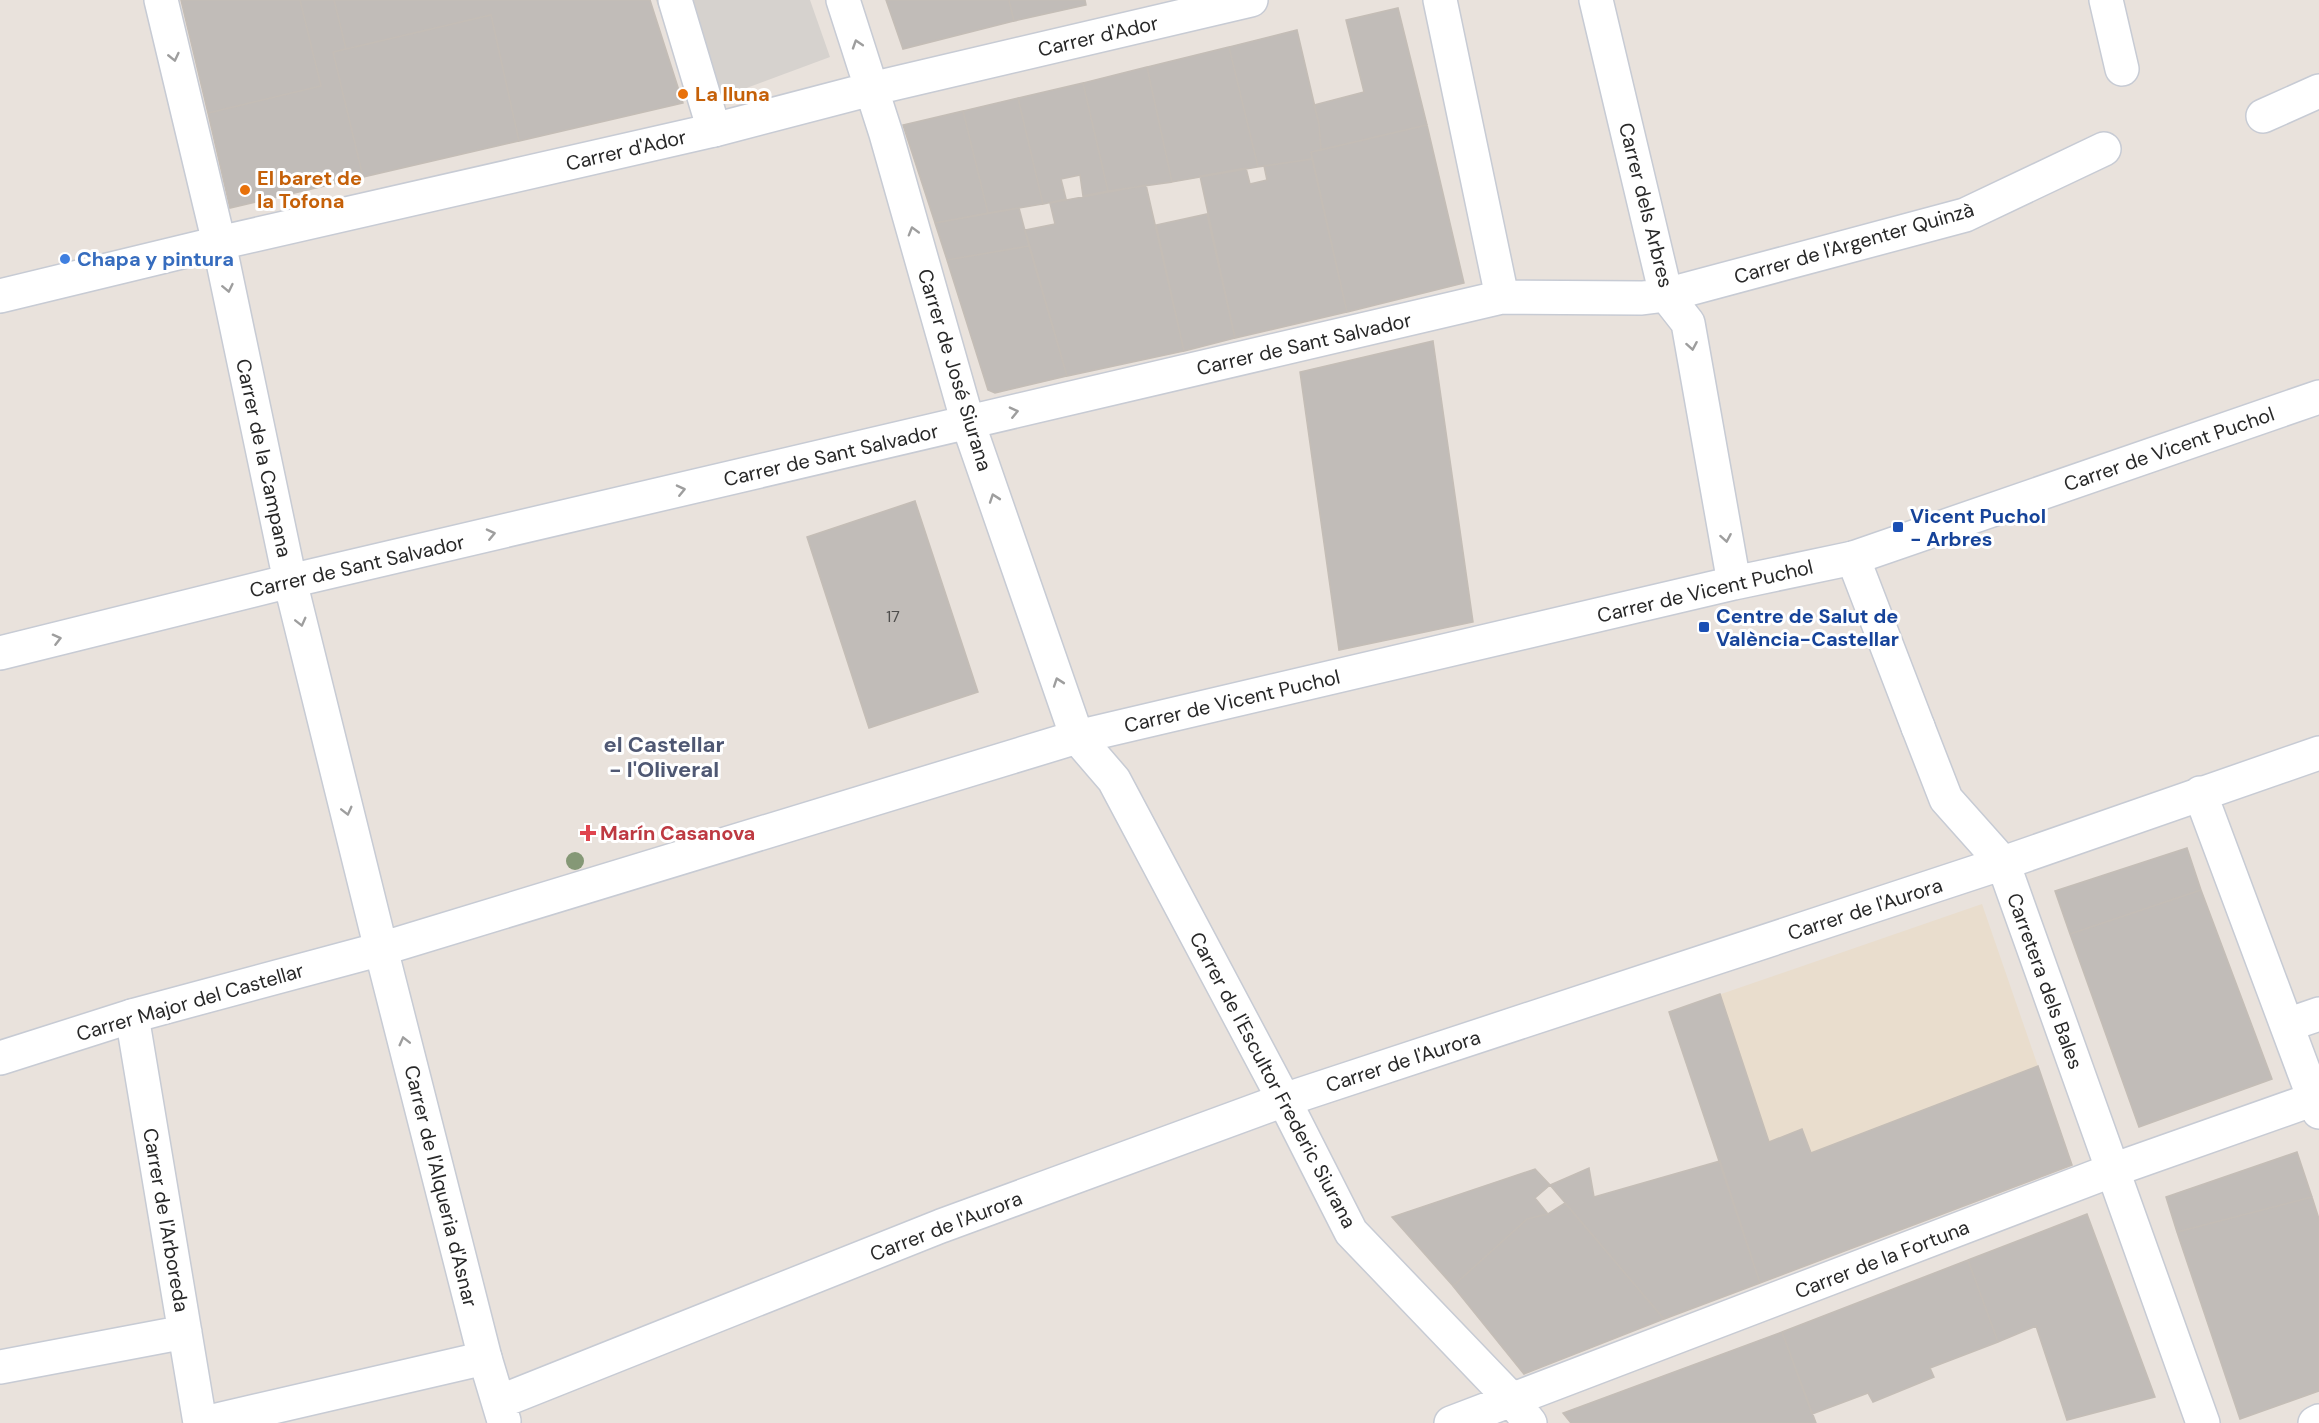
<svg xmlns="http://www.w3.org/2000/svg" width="2319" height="1423" font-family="'DM Sans',sans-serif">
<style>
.education{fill:#e9ddcd}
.plaza{fill:#d6d2ce}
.building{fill:#c1bcb8;stroke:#c4bdb6;stroke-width:1.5}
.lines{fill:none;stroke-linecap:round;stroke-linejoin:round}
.pedestrian-casing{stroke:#c7cbd4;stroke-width:36}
.minor-casing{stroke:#c7cbd4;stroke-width:36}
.pedestrian{stroke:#fff;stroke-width:33}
.minor{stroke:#fff;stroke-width:33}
.tree{fill:#859876}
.oneway{stroke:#9e9e9e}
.food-dot{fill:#e8710a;stroke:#fff;stroke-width:2}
.shop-dot{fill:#3f7fe0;stroke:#fff;stroke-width:2}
.transit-dot{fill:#1a4fb4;stroke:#fff;stroke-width:2}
.health-dot{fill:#e0444e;stroke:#fff;stroke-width:2}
.labels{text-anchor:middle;stroke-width:6;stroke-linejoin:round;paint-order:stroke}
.number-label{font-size:16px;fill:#4e4d4c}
.street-label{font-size:20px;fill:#282828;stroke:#fff}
.food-label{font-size:20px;font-weight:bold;fill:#c56008;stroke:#fff;text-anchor:start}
.shop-label{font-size:20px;font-weight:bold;fill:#366cbe;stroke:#fff;text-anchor:start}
.transit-label{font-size:20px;font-weight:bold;fill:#164399;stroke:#fff;text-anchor:start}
.health-label{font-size:20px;font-weight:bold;fill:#be3a42;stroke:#fff;text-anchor:start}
.quarter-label{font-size:22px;font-weight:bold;fill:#4f5873;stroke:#fff}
</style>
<rect width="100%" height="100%" fill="#e9e2dc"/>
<path class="education" d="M 1982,904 L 2072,1165 L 1720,1161 L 1669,1012 Z"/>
<path class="plaza" d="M 656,0 L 810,0 L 830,57 L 693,108 Z"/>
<path class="building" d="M 181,0 L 300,0 L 321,86 L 208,113 Z
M 300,0 L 334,0 L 346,49 L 333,52 L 363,177 L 230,208 L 208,113 L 321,86 Z
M 334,0 L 650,0 L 683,103 L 519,141 L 491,15 L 346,49 Z
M 886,0 L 1009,0 L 1014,21 L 903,49 Z
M 1009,0 L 1085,0 L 1086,5 L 1014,21 Z
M 1398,8 L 1427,125 L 1321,150 L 1319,124 L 1314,105 L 1364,92 L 1346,20 Z
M 491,15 L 519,141 L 363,177 L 333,52 Z
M 1297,30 L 1319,124 L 1321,150 L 1311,152 L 1312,159 L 1258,167 L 1229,47 Z
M 1229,47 L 1258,167 L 1172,182 L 1147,67 Z
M 1147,67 L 1172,182 L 1108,191 L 1083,83 Z
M 1083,83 L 1108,191 L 1083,196 L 1080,175 L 1061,179 L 1066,199 L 1043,204 L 1018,98 Z
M 1018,98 L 1043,204 L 988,213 L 963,111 Z
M 963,111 L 988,213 L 935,223 L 903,125 Z
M 1427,125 L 1464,283 L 1347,312 L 1311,152 Z
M 1312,159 L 1347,312 L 1235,338 L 1200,176 L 1246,168 L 1250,184 L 1267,180 L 1264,166 Z
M 1146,185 L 1184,351 L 1067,376 L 1025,230 L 1055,224 L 1050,203 Z
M 1019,208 L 1029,246 L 947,260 L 935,223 Z
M 1207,214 L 1235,338 L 1184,351 L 1156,225 Z
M 1029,246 L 1067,376 L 995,393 L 988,390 L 947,260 Z
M 1433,341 L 1473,622 L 1339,650 L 1300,372 Z
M 915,501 L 978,692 L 869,728 L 807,537 Z
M 2187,848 L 2201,890 L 2070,934 L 2055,891 Z
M 2201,890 L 2272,1079 L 2139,1127 L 2070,934 Z
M 1720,994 L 1769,1142 L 1802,1129 L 1811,1153 L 2038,1066 L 2072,1165 L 1760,1283 L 1669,1012 Z
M 2297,1152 L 2312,1197 L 2177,1232 L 2166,1197 Z
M 1720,1161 L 1760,1283 L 1664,1319 L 1550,1185 L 1589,1168 L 1594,1197 Z
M 1535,1169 L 1550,1185 L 1535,1198 L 1548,1214 L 1527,1219 L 1453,1286 L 1392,1217 Z
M 2312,1197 L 2319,1219 L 2319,1391 L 2240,1419 L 2177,1232 Z
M 1565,1203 L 1664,1319 L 1524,1374 L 1453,1286 L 1527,1219 L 1548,1214 Z
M 2087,1214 L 2155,1397 L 2067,1420 L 2036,1326 L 1998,1342 L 1968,1260 Z
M 1968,1260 L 1998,1342 L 1930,1368 L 1934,1377 L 1873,1402 L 1868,1393 L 1812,1414 L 1782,1332 Z
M 1782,1332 L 1816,1423 L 1571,1423 L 1563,1413 Z"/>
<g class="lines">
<defs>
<path id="pedestrian" d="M 675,0 L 714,130
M 1853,558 L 1918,727
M 132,1016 L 200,1423
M 0,1367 L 185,1332
M 204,1423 L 485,1358"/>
<path id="minor" d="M 161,0 L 219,243 L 290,581 L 381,949 L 485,1358 L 504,1421
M 843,0 L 886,134 L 968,423 L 1077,737 L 1114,780 L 1284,1100 L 1351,1232 L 1512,1400 L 1530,1423
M 1440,0 L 1502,297
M 1596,0 L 1666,295 L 1688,323 L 1734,583
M 2106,0 L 2122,69
M 2263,116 L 2319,91
M 0,296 L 219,243 L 714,130 L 871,89 L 1251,0
M 0,653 L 290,581 L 1502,297 L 1642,298 L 1666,295 L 1965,215 L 2104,149
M 1918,727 L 1946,799 L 2003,863 L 2203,1423
M 2200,793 L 2319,1112
M 2287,1025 L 2319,1014
M 0,1058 L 132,1016 L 381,949 L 1077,737 L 1734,583 L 1853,558 L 2319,397
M 499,1402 L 941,1226 L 1284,1100 L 2003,863 L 2319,753
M 1451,1423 L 2113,1170 L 2314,1099
M 2315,1423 L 2319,1421"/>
</defs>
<use href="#pedestrian" class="pedestrian-casing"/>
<use href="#minor" class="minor-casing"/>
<use href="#pedestrian" class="pedestrian"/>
<use href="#minor" class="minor"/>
</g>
<circle class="tree" cx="575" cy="861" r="9"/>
<defs><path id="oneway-chevron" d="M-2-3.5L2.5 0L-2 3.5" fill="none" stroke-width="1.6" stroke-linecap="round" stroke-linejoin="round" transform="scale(1.5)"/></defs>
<g class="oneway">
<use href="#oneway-chevron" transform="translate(857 44) rotate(-108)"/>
<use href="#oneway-chevron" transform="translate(174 57) rotate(77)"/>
<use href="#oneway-chevron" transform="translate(913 231) rotate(-106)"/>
<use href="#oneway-chevron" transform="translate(228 288) rotate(78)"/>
<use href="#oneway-chevron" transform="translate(1692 346) rotate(80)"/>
<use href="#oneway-chevron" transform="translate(1014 412) rotate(-13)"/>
<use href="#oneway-chevron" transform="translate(681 490) rotate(-13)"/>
<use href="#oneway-chevron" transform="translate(994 498) rotate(-109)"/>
<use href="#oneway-chevron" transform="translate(491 534) rotate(-13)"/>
<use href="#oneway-chevron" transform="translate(1726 538) rotate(80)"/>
<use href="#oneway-chevron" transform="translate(301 622) rotate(76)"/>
<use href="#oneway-chevron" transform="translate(57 639) rotate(-14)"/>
<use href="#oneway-chevron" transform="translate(1058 682) rotate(-109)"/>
<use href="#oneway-chevron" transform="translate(347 811) rotate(76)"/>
<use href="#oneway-chevron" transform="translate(404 1041) rotate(-104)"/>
</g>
<g class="food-dot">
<circle cx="683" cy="94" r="6"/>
<circle cx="245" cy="190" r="6"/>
</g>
<circle class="shop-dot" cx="65" cy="259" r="6"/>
<g class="transit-dot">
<rect x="1892" y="521" width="12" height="12" rx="3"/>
<rect x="1698" y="621" width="12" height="12" rx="3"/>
</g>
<path class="health-dot" d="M585 824h6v6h6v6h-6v6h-6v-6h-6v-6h6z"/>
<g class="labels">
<g class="number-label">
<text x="893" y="622">17</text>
</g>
<g class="street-label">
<text transform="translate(1098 36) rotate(-13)" y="7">Carrer d'Ador</text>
<text transform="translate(626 150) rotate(-13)" y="7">Carrer d'Ador</text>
<text transform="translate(1646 205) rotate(76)" y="7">Carrer dels Arbres</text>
<text transform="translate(1854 243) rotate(-16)" y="7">Carrer de l'Argenter Quinzà</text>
<text transform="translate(1304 344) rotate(-13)" y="7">Carrer de Sant Salvador</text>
<text transform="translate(955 370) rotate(73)" y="7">Carrer de José Siurana</text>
<text transform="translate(2169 449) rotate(-19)" y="7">Carrer de Vicent Puchol</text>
<text transform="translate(831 455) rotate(-13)" y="7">Carrer de Sant Salvador</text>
<text transform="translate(264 458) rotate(78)" y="7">Carrer de la Campana</text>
<text transform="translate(357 566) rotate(-13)" y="7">Carrer de Sant Salvador</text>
<text transform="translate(1705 591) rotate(-13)" y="7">Carrer de Vicent Puchol</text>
<text transform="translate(1232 701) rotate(-13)" y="7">Carrer de Vicent Puchol</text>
<text transform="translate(1865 909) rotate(-18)" y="7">Carrer de l'Aurora</text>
<text transform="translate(2045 981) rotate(70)" y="7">Carretera dels Bales</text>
<text transform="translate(190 1002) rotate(-16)" y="7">Carrer Major del Castellar</text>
<text transform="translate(1403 1061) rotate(-18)" y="7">Carrer de l'Aurora</text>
<text transform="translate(1273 1080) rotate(62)" y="7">Carrer de l'Escultor Frederic Siurana</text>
<text transform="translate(441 1186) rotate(76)" y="7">Carrer de l'Alqueria d'Asnar</text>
<text transform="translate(166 1220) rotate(80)" y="7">Carrer de l'Arboreda</text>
<text transform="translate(946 1226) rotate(-21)" y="7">Carrer de l'Aurora</text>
<text transform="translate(1882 1259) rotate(-21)" y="7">Carrer de la Fortuna</text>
</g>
<g class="food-label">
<text x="695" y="101">La lluna</text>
<text x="257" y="185">El baret de<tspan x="257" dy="23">la Tofona</tspan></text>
</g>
<g class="shop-label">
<text x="77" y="266">Chapa y pintura</text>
</g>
<g class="transit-label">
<text x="1910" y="523">Vicent Puchol<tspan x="1910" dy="23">- Arbres</tspan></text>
<text x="1716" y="623">Centre de Salut de<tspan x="1716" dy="23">València-Castellar</tspan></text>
</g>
<g class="health-label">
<text x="600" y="840">Marín Casanova</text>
</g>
<g class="quarter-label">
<text x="664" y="752">el Castellar<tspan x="664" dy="25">- l'Oliveral</tspan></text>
</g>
</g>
</svg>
